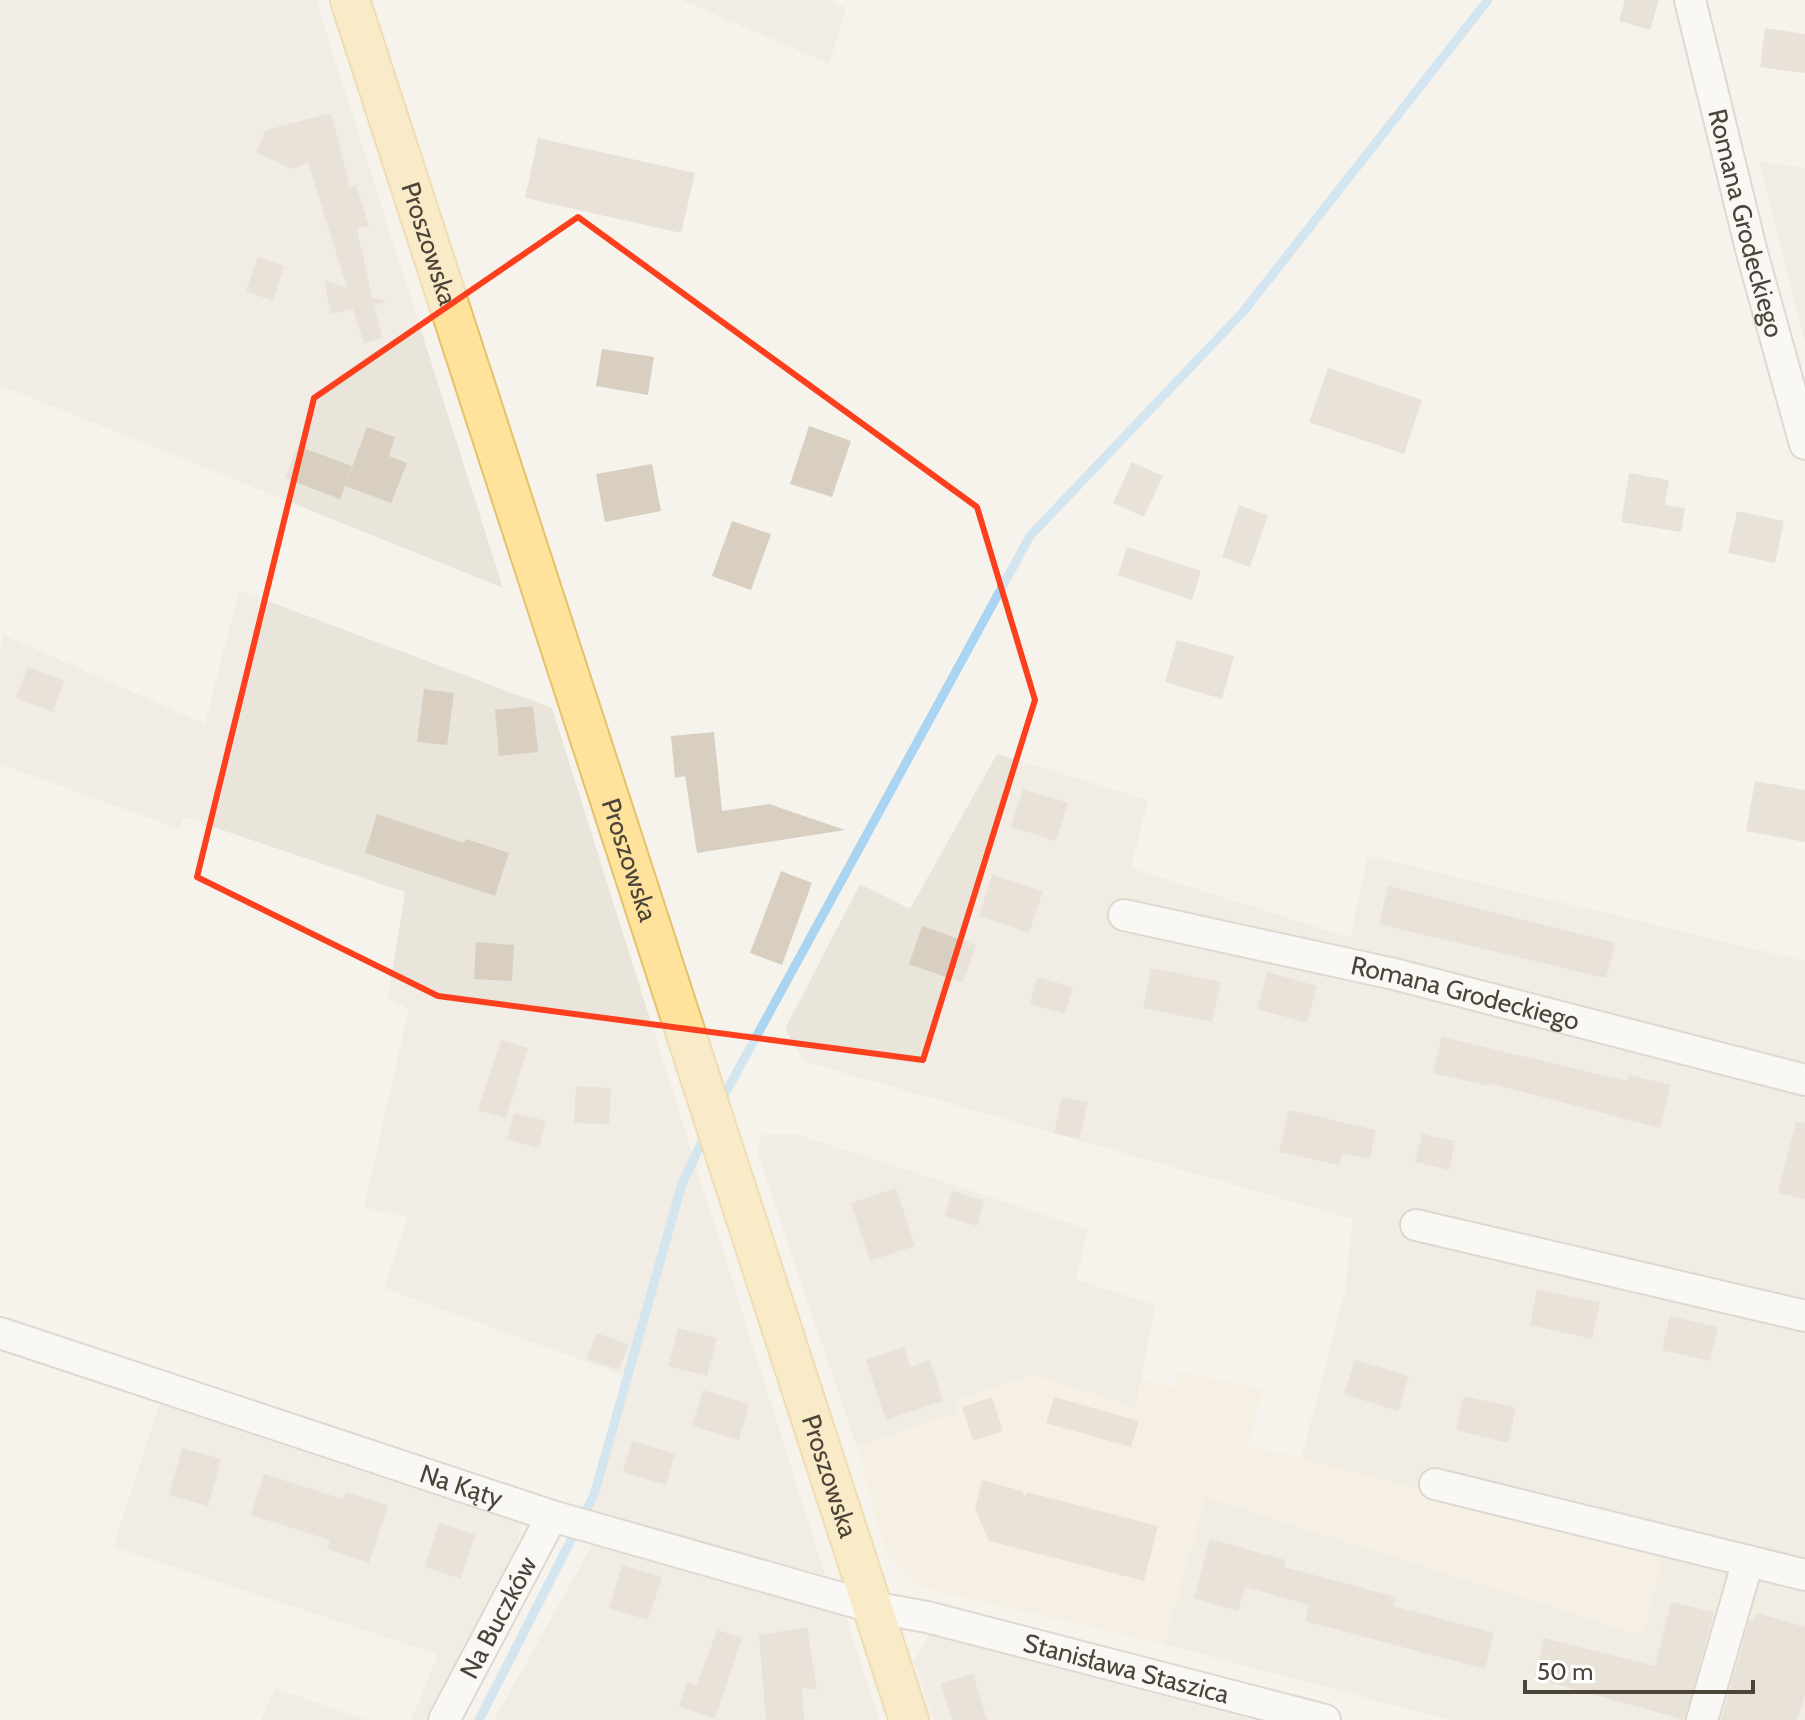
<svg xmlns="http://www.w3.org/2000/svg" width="1805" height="1720" font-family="Cabin,sans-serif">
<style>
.residential{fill:#eae5da}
.commercial{fill:#f7ead8}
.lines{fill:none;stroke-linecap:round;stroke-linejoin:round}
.stream{stroke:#a9d4f2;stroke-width:9}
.building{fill:#d8cfc1}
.minor-casing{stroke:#c2bbae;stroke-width:34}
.major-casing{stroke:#e6c16a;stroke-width:42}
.minor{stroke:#fff;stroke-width:30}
.major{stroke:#ffe39c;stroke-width:38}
.marked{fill:none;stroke:#fc3f1d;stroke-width:6;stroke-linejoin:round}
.labels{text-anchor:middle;stroke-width:6;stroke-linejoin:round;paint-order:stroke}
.street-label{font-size:26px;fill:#4b4439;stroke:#fff}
</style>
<rect width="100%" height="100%" fill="#f6f3ec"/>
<path class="residential" d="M 0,0 L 316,0 L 503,588 L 0,385 Z
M 682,0 L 829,0 L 846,8 L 829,64 Z
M 1759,162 L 1805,168 L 1805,341 Z
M 239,590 L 552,708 L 825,1575 L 592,1512 L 631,1378 L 384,1288 L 408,1218 L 364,1207 L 409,1009 L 388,999 L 405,892 L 184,817 L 179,829 L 0,764 L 0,647 L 4,635 L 205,724 Z
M 997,754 L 1148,800 L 1131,868 L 1350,938 L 1368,856 L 1805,961 L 1805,1564 L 1428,1491 L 1301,1459 L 1345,1292 L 1353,1219 L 803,1061 L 785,1029 L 860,884 L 910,909 Z
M 796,1134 L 1088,1229 L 1076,1280 L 1155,1305 L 1136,1408 L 1034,1375 L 955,1401 L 958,1412 L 857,1447 L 757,1152 L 761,1135 Z
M 161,1400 L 521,1520 L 517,1551 L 429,1720 L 411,1720 L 438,1654 L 113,1547 Z
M 1205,1497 L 1642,1635 L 1664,1552 L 1805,1584 L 1805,1720 L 1450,1720 L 1164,1644 Z
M 594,1542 L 846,1617 L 879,1720 L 494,1720 Z
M 929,1635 L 1253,1720 L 933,1720 L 914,1661 Z
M 275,1688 L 367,1720 L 261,1720 Z"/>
<path class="commercial" d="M 1180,1371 L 1263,1390 L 1249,1445 L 1664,1552 L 1643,1635 L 1206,1497 L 1164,1644 L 920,1587 L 885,1552 L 857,1447 L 957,1412 L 955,1401 L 1034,1375 L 1136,1408 L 1143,1381 L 1175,1388 Z"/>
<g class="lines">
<path class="stream" d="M 721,1101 L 1030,536 L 1243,312 L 1488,0
M 479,1720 L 594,1495 L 682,1184 L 706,1133"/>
</g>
<path class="building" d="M 1625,0 L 1659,0 L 1650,30 L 1619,21 Z
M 1765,28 L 1805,34 L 1805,73 L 1760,67 Z
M 331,113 L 350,187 L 356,185 L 369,226 L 357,229 L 372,297 L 387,302 L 374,305 L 382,338 L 364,343 L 353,309 L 331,314 L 324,280 L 347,288 L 308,162 L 292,169 L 256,152 L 266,130 Z
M 538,138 L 695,173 L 681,233 L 525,198 Z
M 258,257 L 284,266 L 273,301 L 246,291 Z
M 602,349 L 654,357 L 648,395 L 596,386 Z
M 1328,368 L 1422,400 L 1404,454 L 1309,422 Z
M 809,426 L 851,441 L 832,497 L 790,484 Z
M 367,427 L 395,437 L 389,456 L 407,463 L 391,503 L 345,486 Z
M 298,446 L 352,466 L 340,499 L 285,478 Z
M 1132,462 L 1163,476 L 1144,517 L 1113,503 Z
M 652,464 L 661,511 L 605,522 L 596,474 Z
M 1629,473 L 1669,480 L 1665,505 L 1685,508 L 1681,532 L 1621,522 Z
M 1239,505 L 1268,515 L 1250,567 L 1222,557 Z
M 1737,511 L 1784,521 L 1775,563 L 1728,553 Z
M 732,521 L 771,534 L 751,590 L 712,576 Z
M 1127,547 L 1201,571 L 1192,600 L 1118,575 Z
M 1177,640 L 1234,656 L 1222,699 L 1165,682 Z
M 28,667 L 64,681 L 53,712 L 16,698 Z
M 424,689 L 454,693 L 447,745 L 417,742 Z
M 533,706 L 538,752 L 499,756 L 495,710 Z
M 714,732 L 722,811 L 769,804 L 845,830 L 697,853 L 685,776 L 675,778 L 671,736 Z
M 1755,781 L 1805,790 L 1805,842 L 1746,831 Z
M 1023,789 L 1068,803 L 1056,841 L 1011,827 Z
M 377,814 L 464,843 L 466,839 L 509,853 L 495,896 L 365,853 Z
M 781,871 L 812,883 L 782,965 L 750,953 Z
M 992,875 L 1043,891 L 1029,933 L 979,916 Z
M 1388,886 L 1615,943 L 1606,978 L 1379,924 Z
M 922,926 L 976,945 L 963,983 L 909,964 Z
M 476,942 L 514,945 L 512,981 L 474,979 Z
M 1151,968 L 1221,982 L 1212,1022 L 1143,1008 Z
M 1267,972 L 1317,986 L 1307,1023 L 1257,1009 Z
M 1037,977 L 1073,987 L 1065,1014 L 1030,1004 Z
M 1442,1037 L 1627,1081 L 1629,1075 L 1671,1085 L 1660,1128 L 1489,1083 L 1489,1086 L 1433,1073 Z
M 501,1040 L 528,1048 L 506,1118 L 478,1110 Z
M 576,1086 L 611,1088 L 609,1124 L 574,1123 Z
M 1062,1097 L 1088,1102 L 1079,1139 L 1054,1133 Z
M 1289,1110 L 1376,1130 L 1370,1159 L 1342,1153 L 1339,1165 L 1279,1152 Z
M 514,1113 L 546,1121 L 539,1148 L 507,1139 Z
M 1796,1122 L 1805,1123 L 1805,1199 L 1778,1193 Z
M 1422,1134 L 1455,1141 L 1449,1170 L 1415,1162 Z
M 896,1188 L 915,1246 L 870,1261 L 851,1203 Z
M 952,1191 L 984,1201 L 977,1226 L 945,1216 Z
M 1537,1289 L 1600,1303 L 1592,1339 L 1530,1325 Z
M 1670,1316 L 1718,1327 L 1710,1361 L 1662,1350 Z
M 678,1328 L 717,1338 L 707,1376 L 668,1366 Z
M 596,1333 L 628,1344 L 619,1370 L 587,1359 Z
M 904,1347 L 910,1367 L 930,1360 L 943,1401 L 886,1420 L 866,1360 Z
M 1355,1360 L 1409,1376 L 1398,1411 L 1344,1394 Z
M 703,1390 L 749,1404 L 739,1440 L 692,1426 Z
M 1464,1396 L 1516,1408 L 1508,1443 L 1456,1430 Z
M 992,1397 L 1003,1431 L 973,1441 L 962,1407 Z
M 1054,1397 L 1139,1421 L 1131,1447 L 1046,1423 Z
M 632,1441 L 675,1454 L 666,1485 L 623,1472 Z
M 182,1448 L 221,1459 L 208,1506 L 169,1495 Z
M 264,1474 L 343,1499 L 346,1492 L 388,1505 L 369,1563 L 327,1549 L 330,1540 L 251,1515 Z
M 982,1480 L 1022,1491 L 1025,1498 L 1027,1492 L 1158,1526 L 1144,1581 L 989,1541 L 975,1509 Z
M 439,1523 L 475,1535 L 461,1579 L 425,1567 Z
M 1210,1539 L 1286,1560 L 1284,1567 L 1396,1597 L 1393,1606 L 1494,1633 L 1485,1669 L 1305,1621 L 1309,1605 L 1245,1587 L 1238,1611 L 1194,1598 Z
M 622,1565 L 662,1577 L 648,1620 L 609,1608 Z
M 1671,1602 L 1714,1612 L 1685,1720 L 1534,1678 L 1544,1638 L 1655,1666 Z
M 1756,1613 L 1805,1627 L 1805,1695 L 1797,1720 L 1721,1720 L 1749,1621 L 1753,1622 Z
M 807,1627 L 817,1690 L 802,1687 L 804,1720 L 766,1720 L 759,1635 Z
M 717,1630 L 742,1638 L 715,1719 L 679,1706 L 687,1682 L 697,1685 Z
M 973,1674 L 987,1720 L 952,1720 L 941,1683 Z"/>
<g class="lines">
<defs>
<g id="minor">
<path id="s1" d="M 1690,0 L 1752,253 L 1805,444"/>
<path id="s2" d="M 1124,915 L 1394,974 L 1805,1080"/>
<path d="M 1416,1225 L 1805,1316"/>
<path id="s3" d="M 0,1333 L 552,1516 L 872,1607 L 927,1617 L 1325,1720"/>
<path d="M 1435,1484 L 1805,1575"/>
<path id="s4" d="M 444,1720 L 552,1516"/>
<path d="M 1702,1720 L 1748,1561"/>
</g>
<g id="major">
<path id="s5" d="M 350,0 L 909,1720"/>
</g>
</defs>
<use href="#minor" class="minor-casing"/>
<use href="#major" class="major-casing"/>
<use href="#minor" class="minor"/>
<use href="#major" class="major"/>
</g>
<path d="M0 0H1805V1720H0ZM 578,217 L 977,507 L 1035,700 L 923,1060 L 438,996 L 197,877 L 314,398 Z" fill="#f6f3ec" fill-opacity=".55" fill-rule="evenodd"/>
<path class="marked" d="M 578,217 L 977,507 L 1035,700 L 923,1060 L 438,996 L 197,877 L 314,398 Z"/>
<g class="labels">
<g class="street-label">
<text dy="9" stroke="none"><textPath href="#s1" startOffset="230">Romana Grodeckiego</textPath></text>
<text dy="9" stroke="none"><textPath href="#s5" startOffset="256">Proszowska</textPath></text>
<text dy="9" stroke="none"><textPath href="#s5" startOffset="904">Proszowska</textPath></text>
<text dy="9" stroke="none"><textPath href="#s2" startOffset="350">Romana Grodeckiego</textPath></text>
<text dy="9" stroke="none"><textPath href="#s5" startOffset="1552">Proszowska</textPath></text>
<text dy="9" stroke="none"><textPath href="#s3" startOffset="486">Na Kąty</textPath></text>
<text dy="9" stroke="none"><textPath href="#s4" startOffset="116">Na Buczków</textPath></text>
<text dy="9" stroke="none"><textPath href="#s3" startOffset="1176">Stanisława Staszica</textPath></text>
</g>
</g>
<path d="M1525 1680v12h228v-12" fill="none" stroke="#4b4439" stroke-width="4"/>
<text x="1537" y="1680" font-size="24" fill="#4b4439" stroke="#ffffff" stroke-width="6" paint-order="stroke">50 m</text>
</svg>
